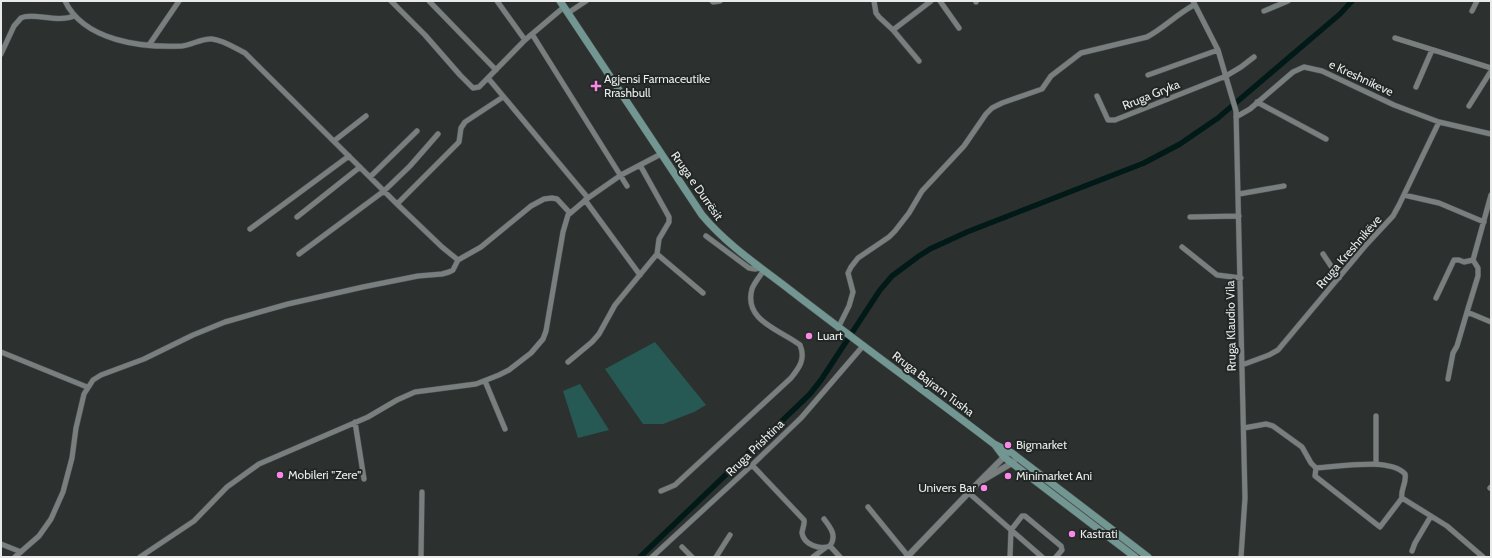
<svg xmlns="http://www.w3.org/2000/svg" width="1492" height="558" font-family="Cabin,sans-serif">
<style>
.green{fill:#265953}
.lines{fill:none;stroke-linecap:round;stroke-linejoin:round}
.canal{stroke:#021a17;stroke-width:5.5}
.minor-casing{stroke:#4b504f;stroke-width:6}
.tertiary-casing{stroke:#4b504f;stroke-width:7}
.secondary-casing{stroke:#4b504f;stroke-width:8}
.minor{stroke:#797f7e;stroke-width:5}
.tertiary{stroke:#797f7e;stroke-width:6}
.secondary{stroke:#729691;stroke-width:7}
.poi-dot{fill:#fb87e6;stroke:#222726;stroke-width:1.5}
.labels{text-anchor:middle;stroke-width:4;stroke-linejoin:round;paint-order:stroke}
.street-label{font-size:12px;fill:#e8ebea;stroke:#222726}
.poi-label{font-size:12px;fill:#e8ebea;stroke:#222726;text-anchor:start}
</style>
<rect width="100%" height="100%" fill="#2c3130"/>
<path class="green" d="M 655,342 L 706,405 L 694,412 L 663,424 L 643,424 L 605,369 Z
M 580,384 L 609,430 L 578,438 L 563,391 Z"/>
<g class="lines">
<path class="canal" d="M 640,557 L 810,394 L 821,380 L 880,290 L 892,276 L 919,256 L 930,249 L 967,232 L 1144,163 L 1180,144 L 1218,118 L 1340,14 L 1352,1"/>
<defs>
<path id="minor" d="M 65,1 C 84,41 142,48 182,46 C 192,45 202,38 212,39 C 223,40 235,48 245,53 L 397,204 L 442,247 L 458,260
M 391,1 L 425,35 L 460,75 L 473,88 L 479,87 L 525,40 L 564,7
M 429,1 L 496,70
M 497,1 L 525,40
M 712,1 L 713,2 L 720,1
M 874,1 L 876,13 L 879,17 L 893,30 L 919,61
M 940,1 L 959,28
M 976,1 L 976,2
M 1193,1 L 1218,50 L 1236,111 L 1245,498 L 1241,557
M 1264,11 L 1288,1
M 1472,11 L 1477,1
M 568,13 L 586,1
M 893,30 L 931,1
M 532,34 L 627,186
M 1395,38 L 1491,68
M 149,45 L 179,1
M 1,54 L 14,26 L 21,18 C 33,12 57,23 74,16
M 1148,75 L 1218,50
M 488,78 L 588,198
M 1416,87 L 1432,50
M 1097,96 L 1108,120 L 1115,120 L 1226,76 L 1241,67 L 1254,57
M 1257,102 L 1326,139
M 1469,106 L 1491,71
M 1236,117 L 1250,109 L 1293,72 L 1304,67 L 1322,71 L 1394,105 L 1439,122 L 1491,134
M 334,141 L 366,116
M 370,177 L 417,131
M 1239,194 L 1284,186
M 1404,195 L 1439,203 L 1484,222
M 585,200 L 640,275
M 397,204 L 459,142 L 461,128 L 465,122 L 503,97
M 297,217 L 360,167
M 1190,217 L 1239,216
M 250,229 L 349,156
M 706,236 L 749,268 L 755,269 L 760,268
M 1182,247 L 1217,275 L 1241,278
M 299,254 L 384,191 L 410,166 L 438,134
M 657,254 L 703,293
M 1323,254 L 1339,278
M 1473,260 L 1491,195
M 1436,298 L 1454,260 L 1459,260 L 1464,262 L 1473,260 L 1478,268 L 1478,276 L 1467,312 L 1491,322
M 838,328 L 849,306 L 853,292 L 848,273 L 851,267 L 858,258 L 889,237 L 895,231 L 909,213 L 922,191 L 964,146 L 986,114 L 992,108 L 1002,103 L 1042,89 L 1051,76 L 1081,53 L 1147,37 C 1164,28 1177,14 1194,5
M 1,352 L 87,387
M 568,362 L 592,342 L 599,334 L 615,305 L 657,254 L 659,239 L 669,222 L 669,217 L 640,165
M 1242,365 L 1269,355 L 1278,350 L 1366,245 L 1393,216 L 1399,205 L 1439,122
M 1448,379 L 1453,353 L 1457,346 L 1467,312
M 485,381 L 505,429
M 355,422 L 364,479
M 1244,428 L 1266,424 L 1273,426 L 1302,447 L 1311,463 L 1316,468 C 1338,467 1390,457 1405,474 C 1407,483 1400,490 1402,498 L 1447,526 L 1483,557
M 1376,464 L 1376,416
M 752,465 L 804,520 C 805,525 802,529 802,533 C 804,545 820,550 830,546 C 837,536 831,528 824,519
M 1316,468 L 1315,476 L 1380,527 L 1402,498
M 1490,488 L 1491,487
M 661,491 L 675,485 L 791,378 C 799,368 806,359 800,345 C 781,330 743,321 752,289 C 754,283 760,276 764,270
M 969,493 L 1042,557
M 868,507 L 908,556
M 1,544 L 21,552
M 830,546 L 840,557
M 682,547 L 692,557
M 1412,551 L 1415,543 L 1431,516
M 15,557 L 39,536 L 51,519 L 63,492 L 72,458 L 76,428 L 84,394 L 93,380 L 101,375 L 144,359 L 193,335 L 225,322 L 288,304 L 363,287 L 418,276 L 442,274 L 449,272 L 453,270 L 458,260 L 481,247 L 531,206 L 544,199 L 552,198 L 557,199 L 570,213
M 140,557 L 194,521 L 227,487 L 259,464 L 368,417 L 397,400 L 415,392 L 476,384 L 499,375 L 509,370 L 531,353 L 543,339 L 546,331 L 563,232 L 568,215 L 588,198 L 621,175 L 661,154
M 421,557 L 422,492
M 652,557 L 752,465 L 801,418 L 863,346
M 716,557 L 730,535
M 813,557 L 825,548
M 1010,557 L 1011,530 L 1022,516 L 1025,516 L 1061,546 L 1062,550 L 1056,557"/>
<path id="tertiary" d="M 983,480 L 1012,463 L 1014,461
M 907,557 L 977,484 L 1006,455"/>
<path id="secondary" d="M 560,1 L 702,215 C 727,245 759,266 790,290 C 857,342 926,392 994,444 L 1012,453 L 1148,557
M 995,445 L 1004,457 L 1135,557"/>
</defs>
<use href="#minor" class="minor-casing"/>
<use href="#tertiary" class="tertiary-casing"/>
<use href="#secondary" class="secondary-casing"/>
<use href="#minor" class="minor"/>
<use href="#tertiary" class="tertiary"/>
<use href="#secondary" class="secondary"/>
</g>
<g class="poi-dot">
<path d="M594 80h4v4h4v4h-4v4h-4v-4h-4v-4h4z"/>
<circle cx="809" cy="336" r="4"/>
<circle cx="1008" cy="445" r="4"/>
<circle cx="280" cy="475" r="4"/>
<circle cx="1008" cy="476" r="4"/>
<circle cx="984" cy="488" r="4"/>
<circle cx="1072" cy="534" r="4"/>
</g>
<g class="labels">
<g class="street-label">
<text transform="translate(1361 78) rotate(25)" y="4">e Kreshnikeve</text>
<text transform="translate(1151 95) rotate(-22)" y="4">Rruga Gryka</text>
<text transform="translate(697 186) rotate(55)" y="4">Rruga e Durrësit</text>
<text transform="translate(1349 252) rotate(-49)" y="4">Rruga Kreshnikëve</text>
<text transform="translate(1231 326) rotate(-91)" y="4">Rruga Klaudio Vila</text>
<text transform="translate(933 384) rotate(37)" y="4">Rruga Bajram Tusha</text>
<text transform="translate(755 448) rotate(-44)" y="4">Rruga Prishtina</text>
</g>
<g class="poi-label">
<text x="604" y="83">Agjensi Farmaceutike<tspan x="604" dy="14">Rrashbull</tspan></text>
<text x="817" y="340">Luart</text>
<text x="1016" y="449">Bigmarket</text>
<text x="288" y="479">Mobileri "Zere"</text>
<text x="1016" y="480">Minimarket Ani</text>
<text x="976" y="492" text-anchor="end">Univers Bar</text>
<text x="1080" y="538">Kastrati</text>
</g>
</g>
<rect width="1492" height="558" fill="none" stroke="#e8ebea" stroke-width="4"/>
</svg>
